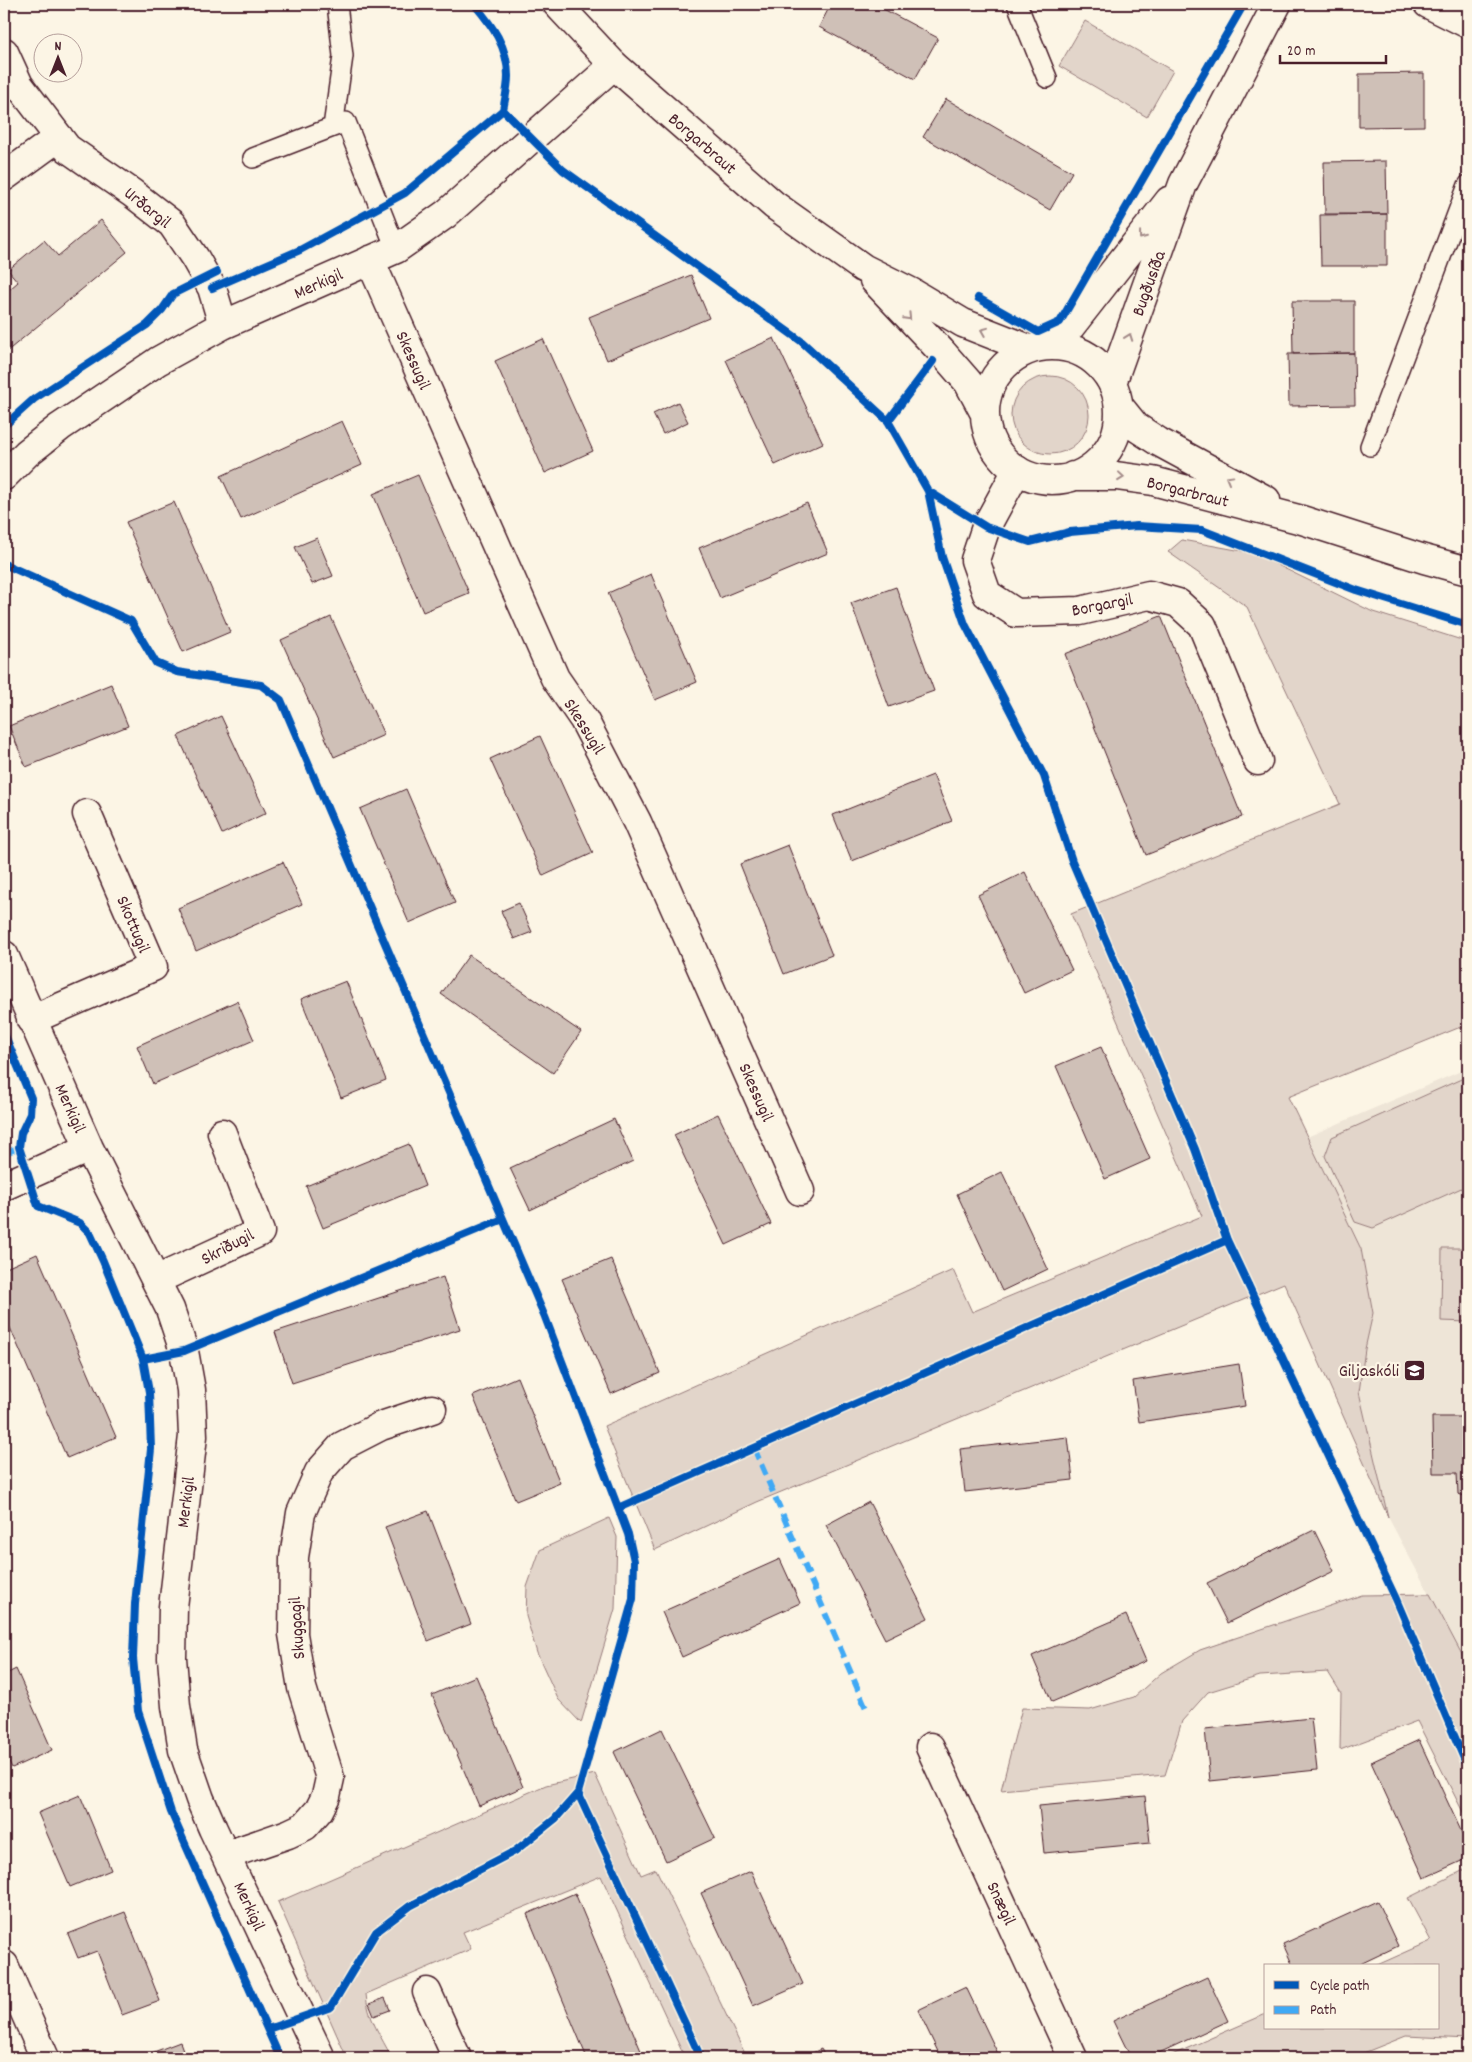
<svg xmlns="http://www.w3.org/2000/svg" width="1472" height="2062" font-family="Dekko,sans-serif">
<style>
.built{fill:#eee5d7}
.green{fill:#e2d5ca;stroke:#967a7a}
.building{fill:#cfc0b7;stroke:#4a1f2b}
.lines{fill:none;stroke-linecap:round;stroke-linejoin:round}
.service-casing{stroke:#4a1f2b;stroke-width:22}
.minor-casing{stroke:#4a1f2b;stroke-width:31}
.tertiary-casing{stroke:#4a1f2b;stroke-width:31}
.service{stroke:#fcf5e5;stroke-width:19}
.minor{stroke:#fcf5e5;stroke-width:28}
.tertiary{stroke:#fcf5e5;stroke-width:28}
.quiet{stroke:#3fa9f5;stroke-width:6;stroke-dasharray:12 6;stroke-linecap:butt}
.cycleway-casing{stroke:#fcf5e5;stroke-width:11}
.cycleway{stroke:#0057b8;stroke-width:8}
.oneway{stroke:#a38a88}
.labels{text-anchor:middle;stroke-width:4.5;stroke-linejoin:round;paint-order:stroke}
.street-label{font-size:18px;fill:#4a1f2b;stroke:#fcf5e5}
.poi-label{font-size:18px;fill:#4a1f2b;stroke:#fcf5e5;text-anchor:end}
</style>
<rect width="100%" height="100%" fill="#fcf5e5"/>
<filter id="ink" filterUnits="userSpaceOnUse"><feTurbulence type="fractalNoise" baseFrequency=".02" numOctaves="2"/><feDisplacementMap in="SourceGraphic" scale="10" xChannelSelector="R" yChannelSelector="G"/><feConvolveMatrix kernelMatrix="1 2 1 2 8 2 1 2 1" color-interpolation-filters="sRGB"/></filter>
<g filter="url(#ink)">
<path class="built" d="M 1468,1068 L 1468,1666 L 1388,1517 L 1359,1392 L 1365,1349 L 1373,1313 L 1361,1249 L 1307,1137 Z"/>
<path class="green" d="M 1085,21 L 1173,71 L 1147,117 L 1059,66 Z
M1011 415a39 39 0 1 1 78 0a39 39 0 1 1-78 0Z
M 1182,540 L 1253,553 L 1373,612 L 1468,642 L 1468,1024 L 1288,1097 L 1361,1249 L 1373,1313 L 1365,1349 L 1359,1392 L 1388,1517 L 1284,1283 L 757,1502 L 655,1550 L 604,1426 L 953,1270 L 972,1312 L 1202,1216 L 1071,914 L 1340,804 L 1247,607 L 1168,552 Z
M 1468,1076 L 1468,1185 L 1373,1228 L 1355,1222 L 1325,1156 L 1332,1137 Z
M 1442,1248 L 1468,1248 L 1468,1322 L 1441,1321 Z
M 609,1518 L 617,1537 L 615,1609 L 581,1723 L 558,1699 L 537,1653 L 526,1616 L 527,1587 L 540,1550 Z
M 1430,1594 L 1468,1666 L 1468,1822 L 1417,1721 L 1340,1750 L 1341,1693 L 1328,1672 L 1260,1676 L 1208,1692 L 1182,1721 L 1165,1775 L 1001,1790 L 1022,1708 L 1090,1710 L 1134,1697 L 1161,1673 L 1200,1650 L 1362,1595 Z
M 595,1774 L 641,1875 L 656,1869 L 747,2058 L 685,2058 L 601,1876 L 463,1932 L 471,1949 L 366,1994 C 367,2017 382,2038 392,2058 L 347,2058 L 278,1902 L 546,1785 Z
M 1468,1868 L 1468,2039 L 1406,2036 L 1351,2058 L 1165,2058 L 1266,2014 L 1266,2028 L 1438,2028 L 1438,1966 L 1375,1966 L 1431,1941 L 1408,1898 Z"/>
<path class="building" d="M 831,4 L 874,4 L 938,38 L 915,79 L 819,27 Z
M 1424,73 L 1424,126 L 1359,127 L 1359,74 Z
M 946,99 L 1072,172 L 1050,210 L 923,137 Z
M 1386,161 L 1387,214 L 1325,214 L 1324,162 Z
M 1387,214 L 1387,266 L 1321,266 L 1320,215 Z
M 101,220 L 127,252 L 5,353 L 4,351 L 4,294 L 18,282 L 8,270 L 44,240 L 58,256 Z
M 691,275 L 709,318 L 607,360 L 589,317 Z
M 1292,301 L 1354,301 L 1354,353 L 1293,354 Z
M 774,338 L 823,443 L 775,465 L 726,360 Z
M 543,339 L 593,451 L 545,473 L 495,361 Z
M 1354,353 L 1355,405 L 1289,406 L 1288,354 Z
M 678,402 L 688,422 L 663,434 L 653,414 Z
M 342,421 L 362,465 L 241,519 L 221,476 Z
M 418,475 L 469,593 L 423,612 L 373,494 Z
M 174,502 L 230,632 L 183,652 L 126,522 Z
M 807,503 L 828,553 L 720,598 L 699,548 Z
M 317,538 L 333,576 L 312,584 L 295,547 Z
M 651,574 L 697,682 L 655,700 L 608,593 Z
M 896,587 L 934,691 L 889,707 L 851,603 Z
M 1161,616 L 1242,817 L 1146,855 L 1065,654 Z
M 331,617 L 384,735 L 334,757 L 281,640 Z
M 111,684 L 128,726 L 26,767 L 9,726 Z
M 221,716 L 266,813 L 222,834 L 178,736 Z
M 540,736 L 593,853 L 543,876 L 490,759 Z
M 933,775 L 952,821 L 852,861 L 833,815 Z
M 406,789 L 455,903 L 409,923 L 360,809 Z
M 788,845 L 832,955 L 784,974 L 740,864 Z
M 283,862 L 302,904 L 196,951 L 178,908 Z
M 1025,872 L 1072,970 L 1024,993 L 978,895 Z
M 519,903 L 532,932 L 514,939 L 501,911 Z
M 469,955 L 581,1032 L 553,1073 L 441,994 Z
M 346,981 L 386,1080 L 341,1098 L 301,999 Z
M 237,1001 L 254,1040 L 153,1084 L 137,1046 Z
M 1101,1047 L 1150,1159 L 1105,1179 L 1056,1066 Z
M 718,1114 L 771,1224 L 726,1245 L 674,1135 Z
M 614,1119 L 633,1161 L 530,1210 L 510,1168 Z
M 409,1144 L 425,1186 L 323,1228 L 306,1186 Z
M 1002,1172 L 1048,1269 L 1002,1291 L 957,1194 Z
M 37,1254 L 116,1437 L 67,1458 L 4,1314 L 4,1269 Z
M 611,1259 L 660,1373 L 611,1394 L 562,1279 Z
M 443,1277 L 460,1329 L 292,1383 L 275,1332 Z
M 1239,1364 L 1245,1406 L 1139,1422 L 1133,1381 Z
M 517,1377 L 560,1483 L 516,1501 L 473,1396 Z
M 1432,1417 L 1468,1417 L 1468,1497 L 1458,1494 L 1457,1473 L 1433,1473 Z
M 1068,1437 L 1073,1480 L 965,1492 L 960,1449 Z
M 869,1502 L 928,1618 L 885,1639 L 826,1525 Z
M 428,1511 L 471,1624 L 428,1641 L 385,1527 Z
M 1314,1530 L 1334,1571 L 1227,1623 L 1207,1583 Z
M 780,1559 L 800,1603 L 682,1657 L 662,1612 Z
M 1126,1615 L 1146,1661 L 1052,1702 L 1032,1656 Z
M 16,1669 L 52,1750 L 12,1768 L 4,1751 L 4,1675 Z
M 476,1676 L 523,1787 L 479,1806 L 432,1695 Z
M 1311,1718 L 1317,1770 L 1210,1781 L 1205,1729 Z
M 662,1729 L 715,1838 L 666,1861 L 614,1752 Z
M 1419,1740 L 1468,1846 L 1468,1858 L 1424,1878 L 1371,1762 Z
M 80,1795 L 111,1870 L 70,1887 L 38,1813 Z
M 1145,1796 L 1150,1843 L 1044,1853 L 1039,1806 Z
M 751,1871 L 803,1984 L 753,2006 L 701,1893 Z
M 575,1893 L 644,2058 L 587,2058 L 527,1914 Z
M 1377,1901 L 1398,1946 L 1356,1966 L 1293,1966 L 1283,1944 Z
M 125,1912 L 160,2001 L 122,2015 L 97,1951 L 78,1958 L 68,1934 Z
M 1207,1977 L 1228,2021 L 1148,2058 L 1131,2058 L 1113,2021 Z
M 966,1987 L 1000,2058 L 941,2058 L 918,2010 Z
M 385,1998 L 390,2010 L 374,2016 L 369,2004 Z
M 180,2042 L 186,2058 L 138,2058 Z
M 821,2049 L 826,2058 L 801,2058 Z"/>
<g class="lines">
<defs>
<path id="service" d="M 1017,4 L 1047,78
M 333,127 L 343,56 L 337,4
M 253,158 L 346,122 L 396,249
M 1370,446 L 1468,185"/>
<path id="minor" d="M 1428,4 L 1468,24
M 4,52 L 19,85 L 67,148 L 132,193 L 172,224 L 195,258 L 212,288 L 223,325
M 4,177 L 59,137
M 370,260 L 555,678 L 584,720 L 637,822 L 800,1191
M 1017,470 L 986,527 L 975,560 L 987,594 L 1016,613 L 1080,611 L 1149,595 L 1178,603 L 1202,625 L 1258,761
M 4,476 L 27,453 L 60,427 L 158,361 L 223,325 L 396,249 L 446,214 L 614,65
M 4,955 L 89,1148 L 170,1309 L 184,1351 L 191,1390 L 193,1436 L 173,1607 L 172,1658 L 176,1706 L 183,1750 L 200,1799 L 213,1829 L 321,2058
M 31,1020 L 153,967 L 87,814
M 4,1186 L 89,1148
M 156,1280 L 260,1232 L 222,1133
M 930,1747 L 1073,2058
M 227,1855 L 288,1834 L 305,1826 L 319,1810 L 326,1796 L 330,1778 L 302,1688 L 293,1634 L 294,1557 L 301,1513 L 319,1472 L 342,1446 L 381,1426 L 432,1409
M 4,1965 L 45,2058
M 427,1992 L 457,2058"/>
<path id="tertiary" d="M 557,4 L 614,65 L 774,205 L 863,268 L 911,292 L 963,323 L 1029,349
M 874,280 L 941,351 L 968,382 L 984,412
M 1049,345 L 1071,326 L 1169,201
M985 413a67 67 0 1 1 134 0a67 67 0 1 1-134 0Z
M 1112,383 L 1183,184 L 1277,4
M 1119,406 L 1136,427 L 1159,442 L 1266,500
M 1073,476 L 1116,476 L 1153,481 L 1302,520 L 1424,559 L 1468,571"/>
</defs>
<use href="#service" class="service-casing"/>
<use href="#minor" class="minor-casing"/>
<use href="#tertiary" class="tertiary-casing"/>
<use href="#service" class="service"/>
<use href="#minor" class="minor"/>
<use href="#tertiary" class="tertiary"/>
<path class="quiet" d="M 4,1154 L 19,1147
M 754,1448 L 866,1708"/>
<defs>
<path id="cycleway" d="M 503,110 L 563,170 L 801,341 L 888,421 L 928,491 L 986,527 L 1030,542 L 1070,532 L 1137,526 L 1202,530 L 1356,590 L 1468,625
M 212,288 L 300,250 L 405,193 L 503,110 C 505,99 508,87 508,76 C 508,47 492,25 474,4
M 978,298 L 1038,332 L 1060,322 L 1244,4
M 888,421 L 933,361
M 4,426 L 34,399 L 147,325 L 162,310 L 173,294 L 217,272
M 928,491 L 942,557 L 965,624 L 1044,776 L 1072,861 L 1195,1149 L 1227,1240 L 1396,1599 L 1468,1768
M 4,564 L 131,621 L 156,663 L 177,672 L 261,685 L 281,700 L 545,1317 L 628,1534 L 634,1561 L 633,1599 L 578,1793 L 555,1819 L 515,1851 L 410,1906 L 376,1932 L 331,2007 L 268,2029
M 4,1033 L 31,1098 L 30,1114 L 21,1133 L 19,1147 L 38,1206 L 80,1223 L 90,1233 L 103,1261 L 143,1359 L 149,1392 L 151,1449 L 135,1604 L 133,1658 L 138,1711 L 171,1812 L 280,2058
M 143,1359 L 184,1351 L 503,1219
M 618,1508 L 1227,1240
M 578,1793 L 701,2058"/>
</defs>
<use href="#cycleway" class="cycleway-casing"/>
<use href="#cycleway" class="cycleway"/>
</g>
<defs><path id="oneway-chevron" d="M-2-3.5L2.5 0L-2 3.5" fill="none" stroke-width="1.6" stroke-linecap="round" stroke-linejoin="round" transform="scale(1.25)"/></defs>
<g class="oneway">
<use href="#oneway-chevron" transform="translate(1142 236) rotate(128)"/>
<use href="#oneway-chevron" transform="translate(908 317) rotate(46)"/>
<use href="#oneway-chevron" transform="translate(984 331) rotate(-158)"/>
<use href="#oneway-chevron" transform="translate(1129 337) rotate(-70)"/>
<use href="#oneway-chevron" transform="translate(1121 477) rotate(6)"/>
<use href="#oneway-chevron" transform="translate(1229 479) rotate(-151)"/>
</g>
</g>
<defs>
<symbol id="school-square" viewBox="-11 -11 22 22"><rect x="-9" y="-9" width="18" height="18" rx="4" fill="#4a1f2b" stroke="#fcf5e5"/><path d="M0-5L7-2L0 1L-7-2ZM-4 1L0 2.5L4 1V4Q0 6-4 4Z" fill="#fff"/></symbol>
</defs>
<g fill-rule="evenodd">
<use href="#school-square" x="1402" y="1358" width="25" height="25"/>
</g>
<g class="labels">
<g class="street-label">
<text transform="translate(703 143) rotate(41)" y="6">Borgarbraut</text>
<text transform="translate(148 207) rotate(39)" y="6">Urðargil</text>
<text transform="translate(318 283) rotate(-24)" y="6">Merkigil</text>
<text transform="translate(1148 283) rotate(-70)" y="6">Bugðusíða</text>
<text transform="translate(414 360) rotate(66)" y="6">Skessugil</text>
<text transform="translate(1188 491) rotate(14)" y="6">Borgarbraut</text>
<text transform="translate(1102 604) rotate(-11)" y="6">Borgargil</text>
<text transform="translate(585 726) rotate(58)" y="6">Skessugil</text>
<text transform="translate(134 924) rotate(67)" y="6">Skottugil</text>
<text transform="translate(757 1092) rotate(66)" y="6">Skessugil</text>
<text transform="translate(71 1108) rotate(66)" y="6">Merkigil</text>
<text transform="translate(227 1246) rotate(-28)" y="6">Skriðugil</text>
<text transform="translate(185 1502) rotate(-83)" y="6">Merkigil</text>
<text transform="translate(296 1628) rotate(-94)" y="6">Skuggagil</text>
<text transform="translate(1002 1903) rotate(65)" y="6">Snægil</text>
<text transform="translate(250 1906) rotate(65)" y="6">Merkigil</text>
</g>
<g class="poi-label">
<text x="1399" y="1376">Giljaskóli</text>
</g>
</g>
<rect width="1472" height="2062" fill="none" stroke="#fcf5e5" stroke-width="20"/>
<rect x="10" y="10" width="1452" height="2042" fill="none" stroke="#4a1f2b" stroke-width="2" filter="url(#ink)"/>
<rect x="1264" y="1964" width="175" height="65" fill="#fcf5e5" stroke="#b59f9b"/>
<rect x="1274" y="1981" width="25" height="8" fill="#0057b8" stroke="#b59f9b"/>
<text x="1310" y="1990" font-size="15" fill="#4a1f2b">Cycle path</text>
<rect x="1274" y="2006" width="25" height="8" fill="#3fa9f5" stroke="#b59f9b"/>
<text x="1310" y="2014" font-size="15" fill="#4a1f2b">Path</text>
<g transform="translate(58 58)"><circle r="24" fill="#fcf5e5" stroke="#b59f9b"/>
<path d="M0-4L9 19L0 12L-9 19Z" fill="#4a1f2b"/>
<text y="-8" font-size="14" font-weight="bold" text-anchor="middle" fill="#4a1f2b">N</text>
</g>
<path d="M1280 55v8h106v-8" fill="none" stroke="#4a1f2b" stroke-width="2.5"/>
<text x="1287" y="55" font-size="15" fill="#4a1f2b" stroke="#fcf5e5" stroke-width="4" paint-order="stroke">20 m</text>
</svg>
